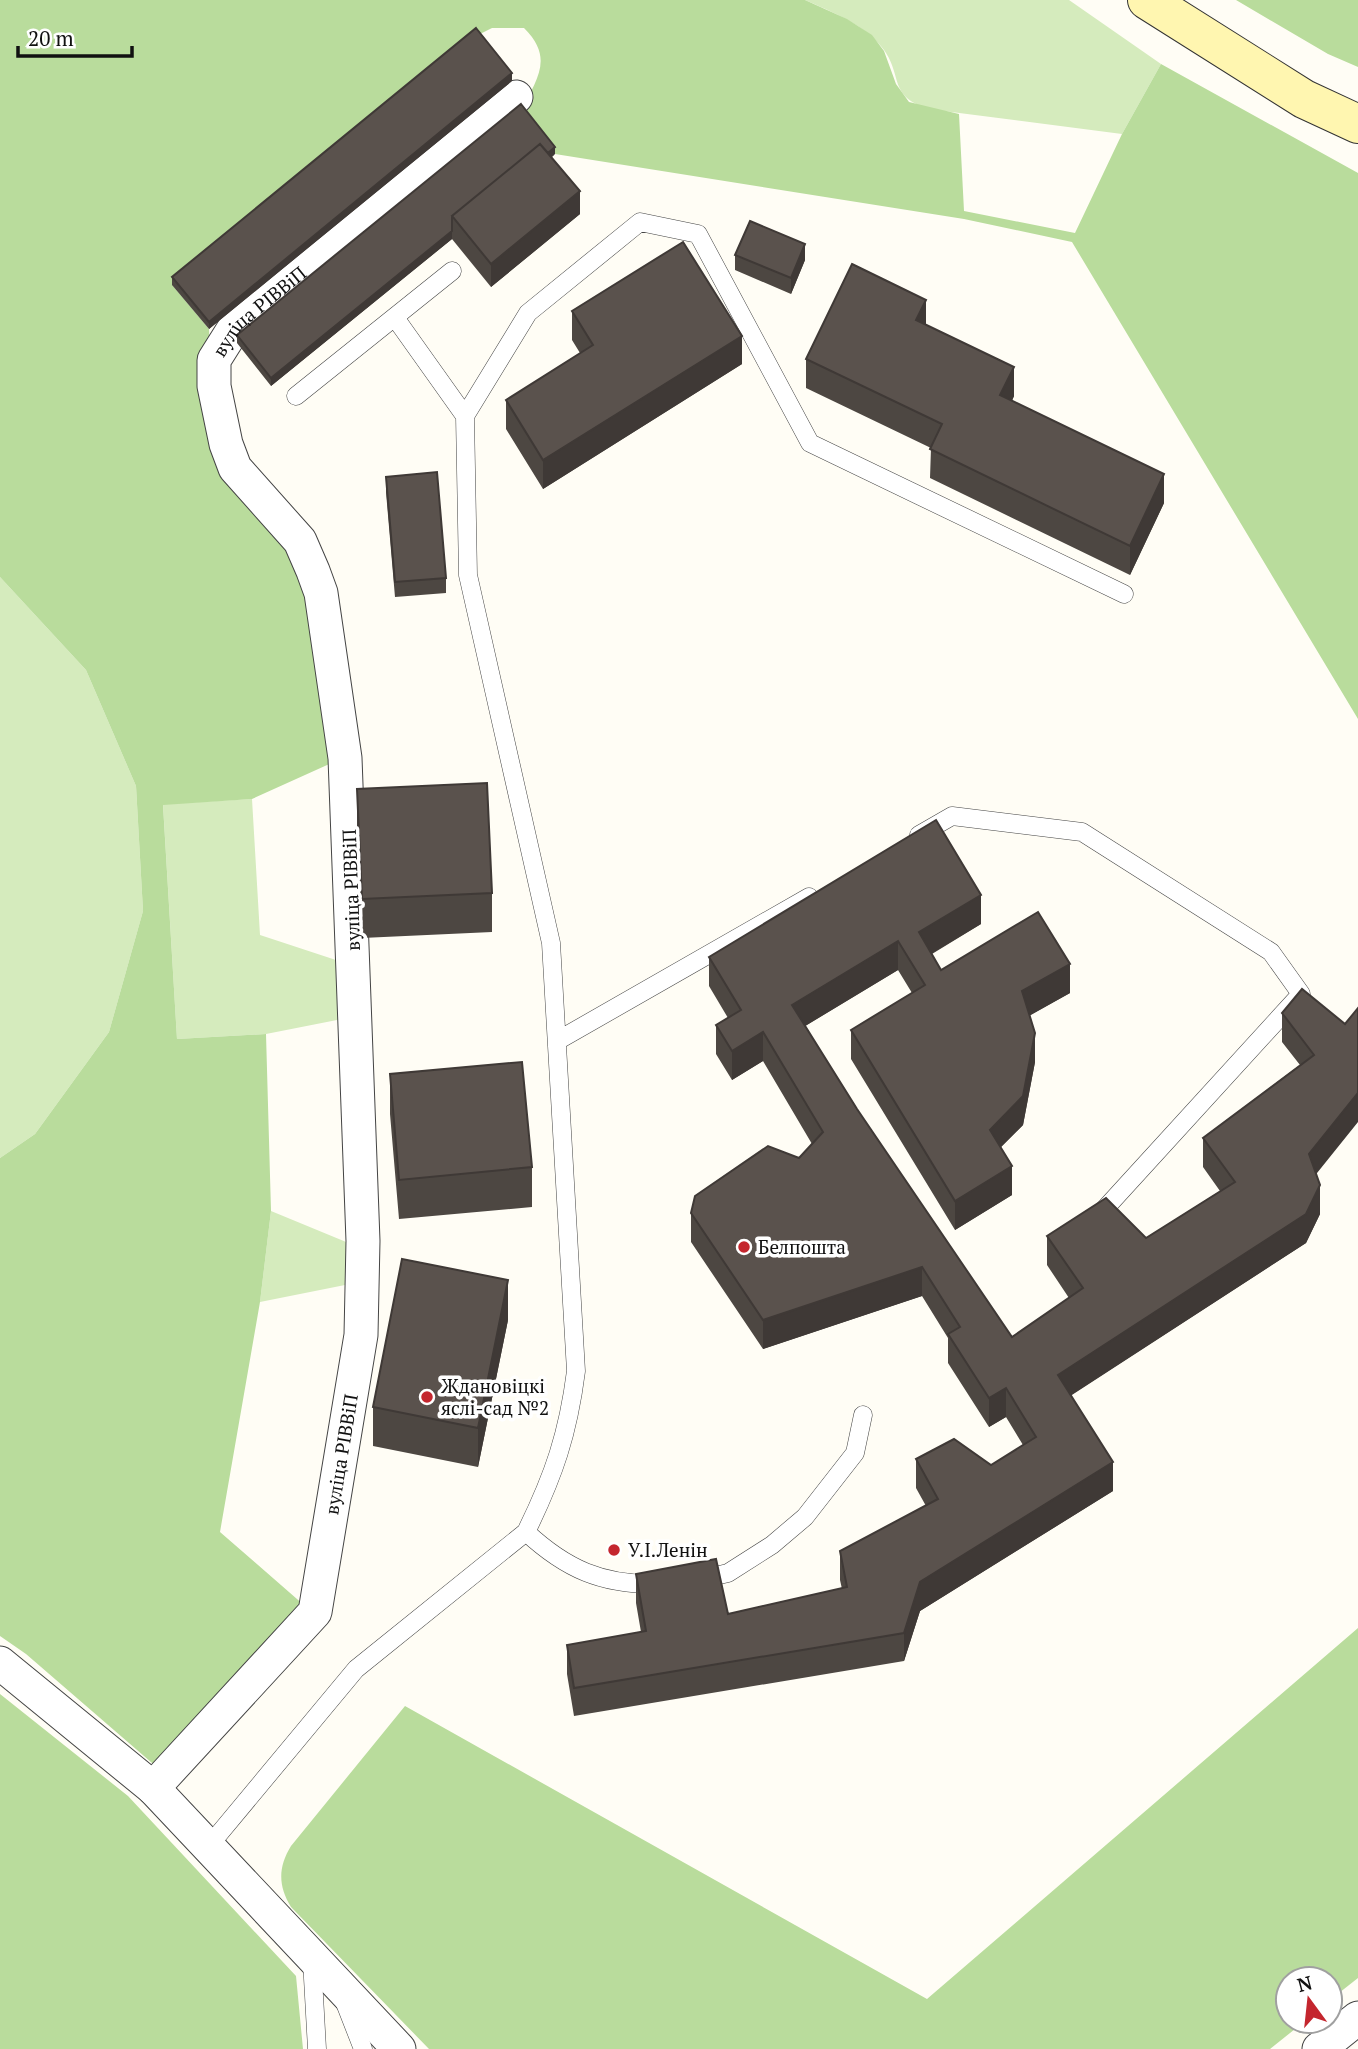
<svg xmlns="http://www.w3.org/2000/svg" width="1358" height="2049" font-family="'PT Serif',serif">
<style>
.green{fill:#d5ebbd}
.forest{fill:#b9dc9c}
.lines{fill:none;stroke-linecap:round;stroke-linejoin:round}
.service-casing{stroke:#444;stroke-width:19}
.minor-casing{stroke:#444;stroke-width:35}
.secondary-casing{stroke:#333;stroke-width:40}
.service{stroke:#fff;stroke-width:18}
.minor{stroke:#fff;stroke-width:33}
.secondary{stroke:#fff6b0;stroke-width:38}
.wall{fill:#4d4742}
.shaded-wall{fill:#3f3936}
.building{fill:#5a524d;stroke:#3f3936;stroke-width:2}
.poi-dot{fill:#c4262e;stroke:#fff;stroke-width:2.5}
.labels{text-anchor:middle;stroke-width:7;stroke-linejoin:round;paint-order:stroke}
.street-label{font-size:19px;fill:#111;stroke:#fff}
.poi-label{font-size:19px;fill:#111;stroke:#fff;text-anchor:start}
</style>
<rect width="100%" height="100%" fill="#fffdf5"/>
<path class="green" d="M 805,0 L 1069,0 L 1161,64 L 1122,134 L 928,109 C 888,95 903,77 884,50 C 866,25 832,12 805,0 Z
M 0,577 L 86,670 L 136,786 L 143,911 L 109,1032 L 35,1134 L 0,1158 Z
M 252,799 L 260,935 L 342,962 L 342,1019 L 266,1034 L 177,1039 L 163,804 Z
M 271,1211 L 351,1244 L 350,1284 L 260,1302 Z"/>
<path class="forest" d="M 0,0 L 805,0 L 847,19 L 872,35 L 884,51 L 896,84 L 909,102 L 959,114 L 964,211 L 1075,233 L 1122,134 L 1161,64 L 1358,173 L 1358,719 L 1072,242 L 964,219 L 555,154 L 521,112 C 536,79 555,59 524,28 L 492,28 L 476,36 L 173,286 L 209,329 L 212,411 L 297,549 L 336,761 L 252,799 L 163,805 L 177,1039 L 266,1034 L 271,1211 L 260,1302 L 220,1532 L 305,1606 L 159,1769 L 26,1654 L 0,1636 L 0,1158 L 35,1134 L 109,1032 L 143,911 L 136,786 L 86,670 L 0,577 Z
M 1236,0 L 1358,0 L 1358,67 L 1328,54 Z
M 1358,1628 L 1358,1978 L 1330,2000 L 1330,1979 L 1288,1979 L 1288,2021 L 1305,2021 L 1270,2049 L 429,2049 L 291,1907 C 278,1886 278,1867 291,1846 L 405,1706 L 927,1999 Z
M 0,1694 L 128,1796 L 296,1976 L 303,2049 L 0,2049 Z"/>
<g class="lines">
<defs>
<path id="service" d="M 396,319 L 465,416 L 468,575 L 551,943 L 576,1371 C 568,1434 554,1475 526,1532
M 296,396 L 452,271
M 465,416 L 528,313 L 640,222 L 698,234 L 810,443 L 1124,594
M 919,835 L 952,816 L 1082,832 L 1271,952 L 1301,994 L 1101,1213
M 557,1041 L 809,897
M 698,1580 L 728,1573 L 772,1545 L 805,1517 L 855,1453 L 863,1415
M 208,1847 L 356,1669 L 526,1532 C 566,1569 602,1585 657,1584
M 312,1960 L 317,2049
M 345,2003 L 363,2049"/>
<g id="minor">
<path d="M 0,1663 L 153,1788 L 399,2049"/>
<path id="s1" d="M 153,1788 L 315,1612 L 361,1335 L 363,1241 L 345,758 L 321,593 L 313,571 L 300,541 L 235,468 L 226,444 L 214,386 L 214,360 L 236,325 L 516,97"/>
<path d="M 1319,2049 L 1358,2018"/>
</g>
<path id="secondary" d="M 1147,0 L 1304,99 L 1358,124"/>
</defs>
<use href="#service" class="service-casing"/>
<use href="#minor" class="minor-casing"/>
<use href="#secondary" class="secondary-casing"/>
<use href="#service" class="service"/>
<use href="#minor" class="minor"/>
<use href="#secondary" class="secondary"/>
</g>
<path class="wall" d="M 512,81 L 209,329 L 172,285 L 172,277 Z
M 555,154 L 552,157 L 580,214 L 491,287 L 452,239 L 271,386 L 237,343 L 237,335 Z
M 735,255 L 805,260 L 791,294 L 735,270 Z
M 572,311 L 742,364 L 543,489 L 506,429 L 506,400 L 580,353 L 572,340 Z
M 926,324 L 1014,396 L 1012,401 L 1164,503 L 1130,575 L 930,478 L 931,448 L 806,388 L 806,359 Z
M 386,477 L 446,578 L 446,593 L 395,597 L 386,492 Z
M 357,789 L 492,893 L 492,932 L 362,938 L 357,828 Z
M 981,924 L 932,954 L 941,970 L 1070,993 L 1030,1015 L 1035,1062 L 1023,1125 L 1001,1147 L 1012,1195 L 955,1230 L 851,1059 L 851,1030 L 912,993 L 898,970 L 805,1026 L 857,1109 L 1012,1337 L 1069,1298 L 1047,1265 L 1047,1236 L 1146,1238 L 1220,1191 L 1203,1167 L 1203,1138 L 1300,1065 L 1282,1042 L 1282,1013 L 1345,1024 L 1316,1174 L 1320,1214 L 1306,1243 L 1071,1395 L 1113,1491 L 920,1611 L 904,1661 L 574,1716 L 567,1674 L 567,1645 L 641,1632 L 636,1603 L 636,1574 L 728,1614 L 842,1589 L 840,1580 L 840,1551 L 926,1506 L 916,1488 L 916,1459 L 991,1465 L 1023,1445 L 1006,1417 L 989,1427 L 948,1363 L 948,1338 L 922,1296 L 763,1349 L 691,1242 L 691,1213 L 799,1158 L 812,1144 L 763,1061 L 732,1080 L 716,1054 L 716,1025 L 728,1018 L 709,986 L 709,957 Z
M 390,1074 L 532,1167 L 532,1207 L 399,1219 L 390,1114 Z
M 508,1320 L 478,1467 L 373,1446 L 373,1407 Z"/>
<path class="shaded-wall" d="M 512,73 L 512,81 L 209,329 L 209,322 Z
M 555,147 L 555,154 L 463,230 Z
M 580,191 L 580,214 L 491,287 L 491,264 Z
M 452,231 L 452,239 L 271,386 L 271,378 Z
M 805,244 L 805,260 L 791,294 L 791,278 Z
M 926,300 L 926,329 L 916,320 Z
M 742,336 L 742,364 L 543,489 L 543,460 Z
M 1014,367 L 1014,396 L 1000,424 L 1000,395 Z
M 1164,474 L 1164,503 L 1130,575 L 1130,546 Z
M 981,895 L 981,924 L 919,961 L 919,932 Z
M 898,941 L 898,970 L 792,1034 L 792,1005 Z
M 1070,964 L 1070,993 L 1022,1020 L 1022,991 Z
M 763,1032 L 763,1061 L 732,1080 L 732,1051 Z
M 1035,1033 L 1035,1062 L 1023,1125 L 990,1158 L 990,1130 Z
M 1358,1093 L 1358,1122 L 1309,1183 L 1309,1154 Z
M 1012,1166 L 1012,1195 L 955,1230 L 955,1201 Z
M 1320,1185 L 1320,1214 L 1306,1243 L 1058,1404 L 1058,1375 Z
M 922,1267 L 922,1296 L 763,1349 L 763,1320 Z
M 508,1280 L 508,1320 L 478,1467 L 478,1428 Z
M 1006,1388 L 1006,1417 L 989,1427 L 989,1398 Z
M 1113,1462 L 1113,1491 L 920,1611 L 904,1661 L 904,1633 L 920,1582 Z"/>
<path class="building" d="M 476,28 L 512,73 L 209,322 L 172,277 Z
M 521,104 L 555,147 L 548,153 L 540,144 L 452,216 L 452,231 L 271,378 L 237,335 Z
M 540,144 L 580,191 L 491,264 L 452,216 Z
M 750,221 L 805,244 L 791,278 L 735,255 Z
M 683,242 L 742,336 L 543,460 L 506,400 L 593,345 L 572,311 Z
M 852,264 L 926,300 L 916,320 L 1014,367 L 1000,395 L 1164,474 L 1130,546 L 930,449 L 942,424 L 806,359 Z
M 437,472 L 446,578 L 395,582 L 386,477 Z
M 487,783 L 492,893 L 362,899 L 357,789 Z
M 936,820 L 981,895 L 919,932 L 941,970 L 1038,912 L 1070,964 L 1022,991 L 1035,1033 L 1023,1096 L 990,1130 L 1012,1166 L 955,1201 L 851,1030 L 925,985 L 898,941 L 792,1005 L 857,1109 L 1012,1337 L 1083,1288 L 1047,1236 L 1106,1198 L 1146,1238 L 1235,1182 L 1203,1138 L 1314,1055 L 1282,1013 L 1302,989 L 1345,1024 L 1358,1008 L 1358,1093 L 1309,1154 L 1320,1185 L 1306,1214 L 1058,1375 L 1113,1462 L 920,1582 L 904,1633 L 574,1688 L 567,1645 L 646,1631 L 636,1574 L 716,1559 L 728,1614 L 847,1587 L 840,1551 L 938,1499 L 916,1459 L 954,1439 L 991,1465 L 1036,1437 L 1006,1388 L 989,1398 L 948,1334 L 960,1327 L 922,1267 L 763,1320 L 691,1213 L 695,1196 L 768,1146 L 799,1158 L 823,1132 L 763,1032 L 732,1051 L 716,1025 L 741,1010 L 709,957 Z
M 522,1062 L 532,1167 L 399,1180 L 390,1074 Z
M 402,1259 L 508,1280 L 478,1428 L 373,1407 Z"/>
<g class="poi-dot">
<circle cx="744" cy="1247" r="7"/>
<circle cx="427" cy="1397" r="7"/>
<circle cx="614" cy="1550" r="7"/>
</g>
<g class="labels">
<g class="street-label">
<text dy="7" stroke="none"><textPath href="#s1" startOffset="1596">вуліца РІВВіП</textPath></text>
<text transform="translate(351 890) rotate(-92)" y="7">вуліца РІВВіП</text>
<text dy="7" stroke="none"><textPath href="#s1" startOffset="399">вуліца РІВВіП</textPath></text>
</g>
<g class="poi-label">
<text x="758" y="1254">Белпошта</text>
<text x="441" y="1393">Ждановіцкі<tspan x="441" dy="22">яслі-сад №2</tspan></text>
<text x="628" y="1557">У.І.Ленін</text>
</g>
</g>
<g transform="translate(1309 2000) rotate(345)"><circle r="33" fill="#ffffff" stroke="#a0a0a0" stroke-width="2"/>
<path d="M0-5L12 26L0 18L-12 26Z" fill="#c4262e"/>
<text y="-10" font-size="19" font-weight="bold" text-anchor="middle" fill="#111111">N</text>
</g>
<path d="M18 46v10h114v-10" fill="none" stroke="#111111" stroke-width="3.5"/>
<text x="28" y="46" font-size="21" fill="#111111" stroke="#ffffff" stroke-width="5" paint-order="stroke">20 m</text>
</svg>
